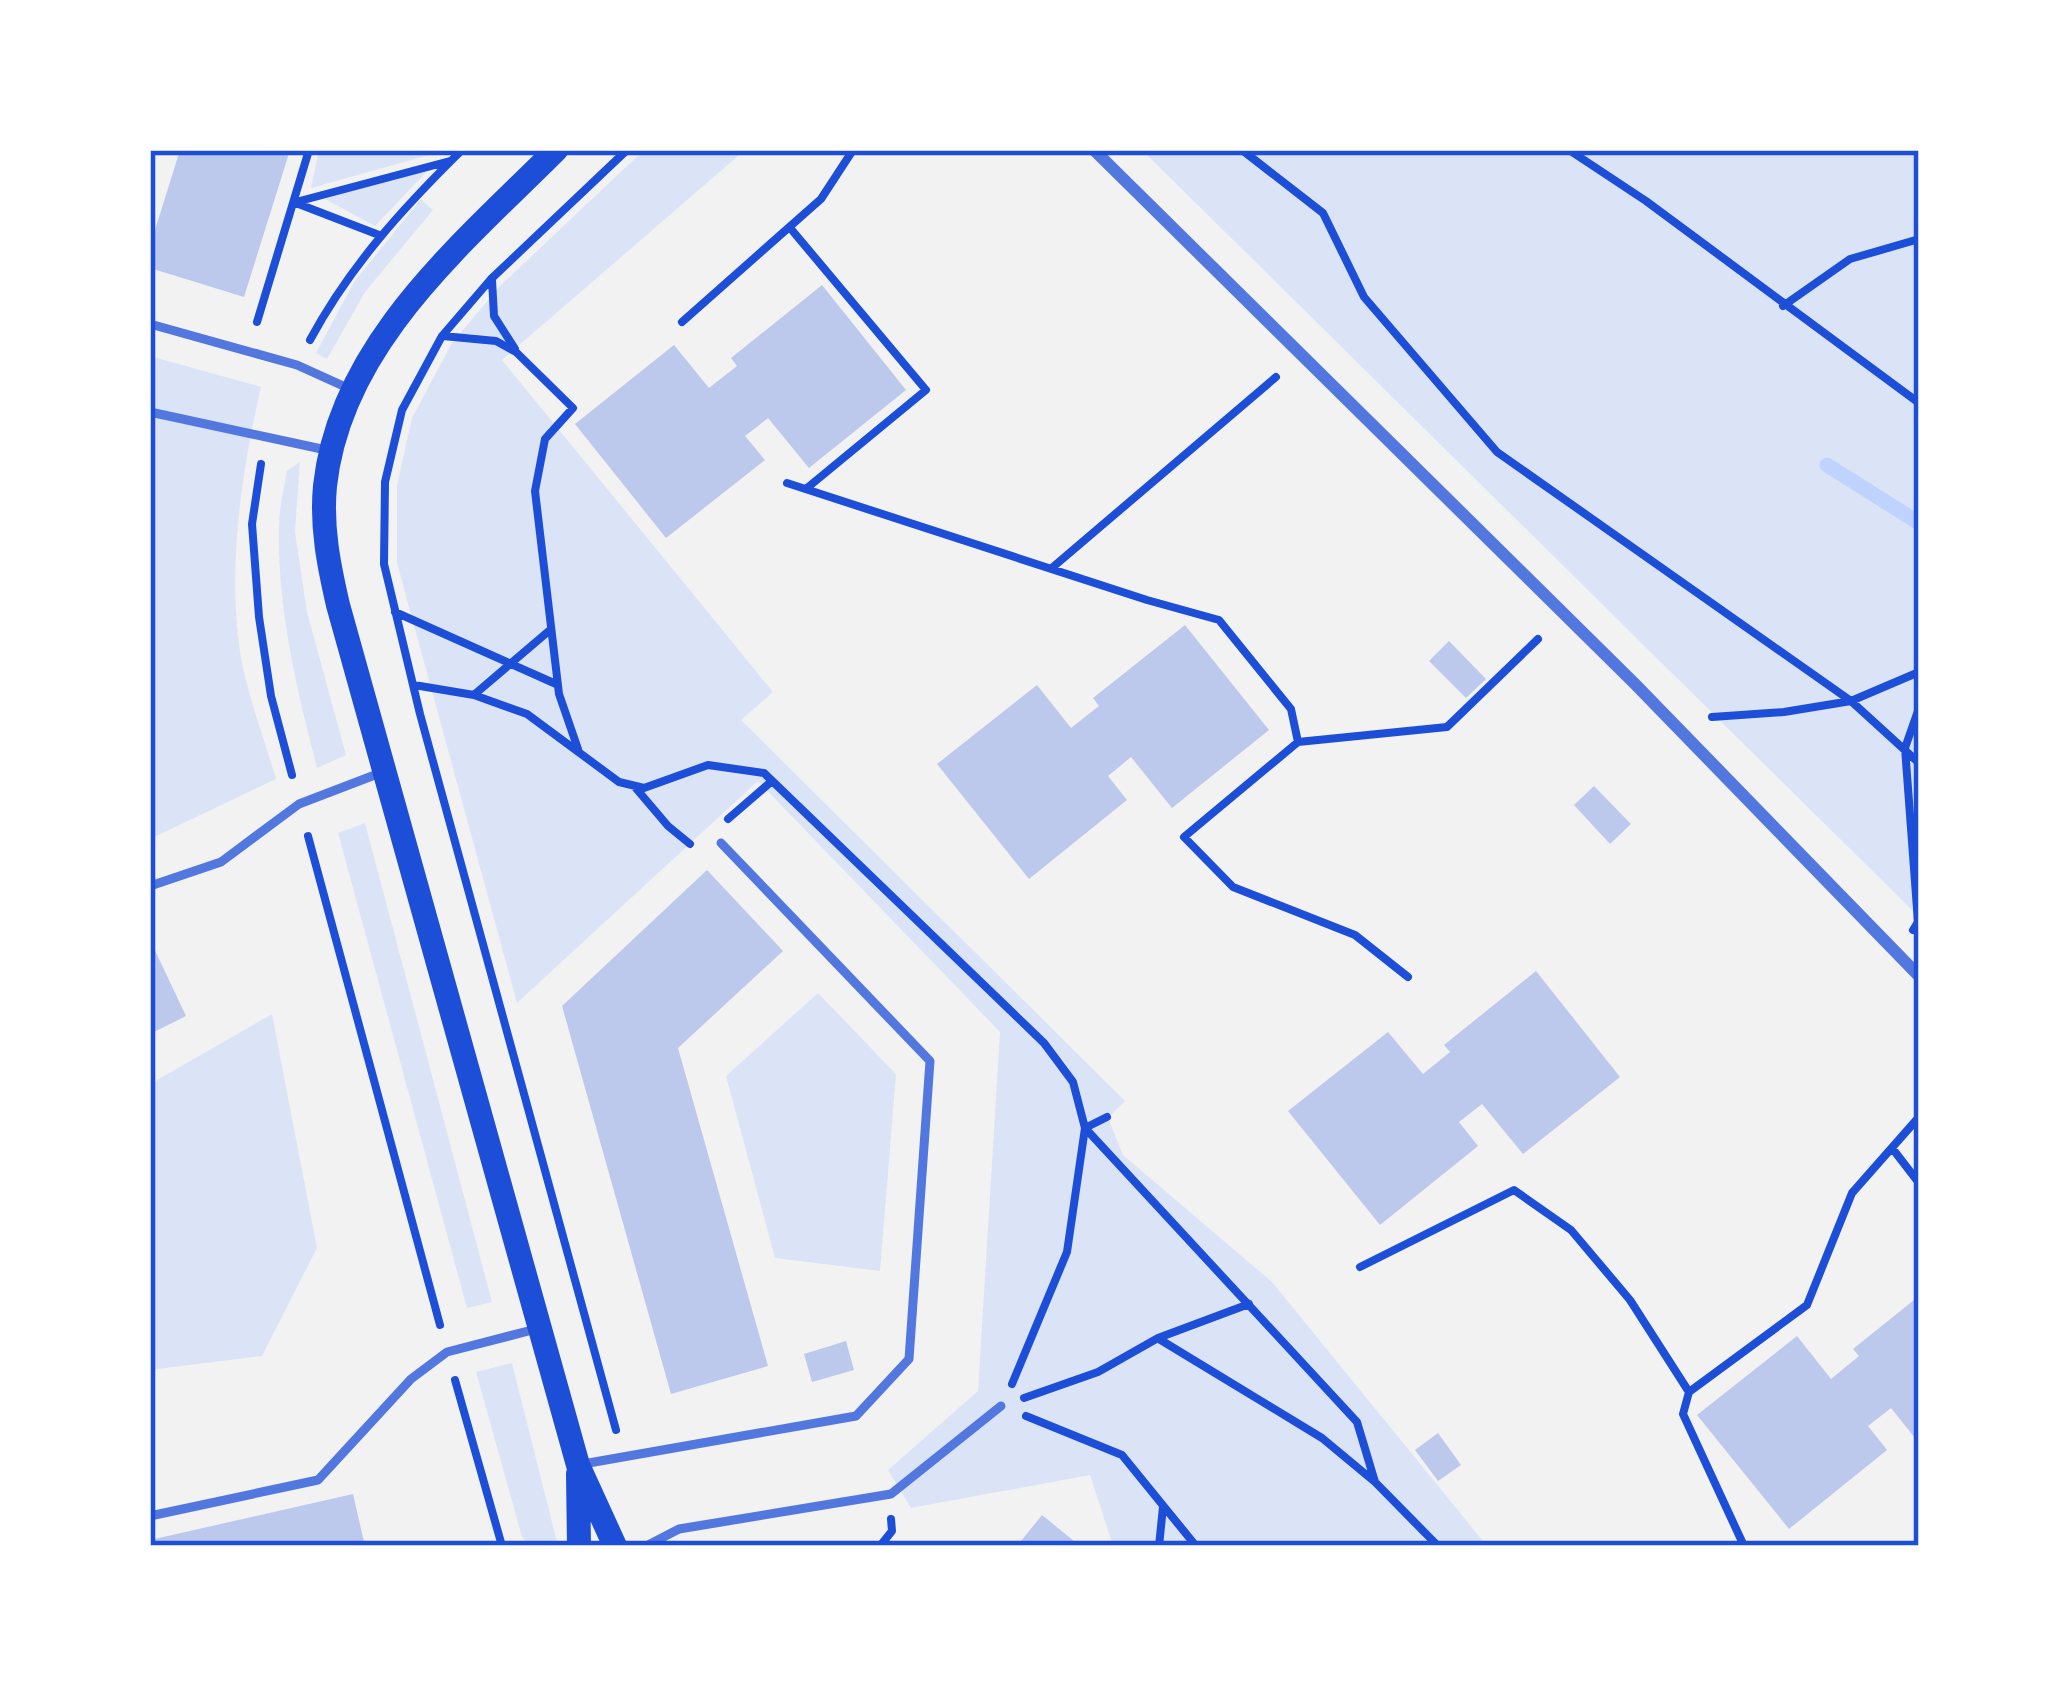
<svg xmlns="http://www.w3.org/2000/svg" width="2069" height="1696" font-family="'PT Sans Narrow',sans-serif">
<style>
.green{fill:#dbe4f7}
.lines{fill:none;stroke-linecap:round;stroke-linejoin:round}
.stream{stroke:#bfd3fe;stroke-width:15}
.building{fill:#bdc9ec}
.path{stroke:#1d4ed8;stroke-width:8}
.service{stroke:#5277de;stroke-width:9}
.minor{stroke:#5277de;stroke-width:12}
.secondary{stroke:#1d4ed8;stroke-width:24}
.neatline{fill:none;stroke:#1d4ed8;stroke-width:4.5}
</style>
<rect width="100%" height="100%" fill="#f2f2f2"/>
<path class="green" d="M 319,150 L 447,150 L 311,188 Z
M 644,150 L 745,150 L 502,360 L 773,692 L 741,720 L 1125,1101 L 1108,1118 L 1123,1155 L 1272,1282 L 1487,1546 L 1113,1546 L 1090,1475 L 911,1508 L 888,1470 L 978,1391 L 1000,1032 L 758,781 L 517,1003 L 397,563 L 397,485 L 412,418 L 452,343 L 501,285 Z
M 1142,150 L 1919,150 L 1919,917 Z
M 433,165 L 375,226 L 325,199 Z
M 421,199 L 433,210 L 365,292 L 327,359 L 316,353 L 354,282 Z
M 150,356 L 261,387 C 241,474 226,575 242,663 C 250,702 265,741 276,779 L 150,839 Z
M 300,462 L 295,532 L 307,612 L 346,755 L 317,768 C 297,690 277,608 279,527 C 279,508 284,489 287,471 Z
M 365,823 L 492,1302 L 467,1308 L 338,833 Z
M 818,993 L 896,1074 L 880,1271 L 775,1258 L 726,1076 Z
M 272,1014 L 317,1248 L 262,1356 L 150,1370 L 150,1084 Z
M 512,1363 L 558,1546 L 529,1546 L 522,1537 L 476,1372 Z"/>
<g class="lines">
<path class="stream" d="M 1827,465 L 1919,523"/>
</g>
<path class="building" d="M 180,150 L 290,150 L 244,297 L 150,268 L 150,246 Z
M 822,285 L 906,390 L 809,468 L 768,418 L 745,436 L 765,460 L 666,538 L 575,424 L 674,345 L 709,388 L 737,366 L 731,358 Z
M 1185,625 L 1269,730 L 1172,808 L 1131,757 L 1108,776 L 1127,800 L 1029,879 L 937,764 L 1037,685 L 1071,728 L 1099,706 L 1093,698 Z
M 1449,641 L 1486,679 L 1466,698 L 1429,661 Z
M 1594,786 L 1631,824 L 1610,844 L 1574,805 Z
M 707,870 L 783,951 L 678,1048 L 768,1366 L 671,1394 L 562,1006 Z
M 150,940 L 186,1016 L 150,1034 Z
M 1536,971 L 1620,1077 L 1523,1154 L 1482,1104 L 1459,1122 L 1478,1146 L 1380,1225 L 1288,1111 L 1388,1032 L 1423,1074 L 1450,1052 L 1444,1045 Z
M 1919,1296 L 1919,1443 L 1891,1408 L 1868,1426 L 1887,1450 L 1789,1529 L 1697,1415 L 1797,1336 L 1831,1379 L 1859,1356 L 1853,1349 Z
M 846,1341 L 854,1370 L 812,1382 L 804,1354 Z
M 1438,1433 L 1461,1465 L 1438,1481 L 1415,1450 Z
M 353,1494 L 365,1546 L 150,1546 L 150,1540 Z
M 1042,1515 L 1080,1546 L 1017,1546 Z"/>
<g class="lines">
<path class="path" d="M 1242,150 L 1323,213 L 1364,297 L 1497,452 L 1851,701 L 1919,763
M 1569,150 L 1646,201 L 1919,403
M 296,202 L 450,161
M 296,203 L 379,235
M 791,229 L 926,390 L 807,488
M 492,280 L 494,316 L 515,349
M 1783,306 L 1850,259 L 1919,239
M 257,322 L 309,150
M 682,322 L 821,199 L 853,150
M 443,336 L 496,341 L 516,352 L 573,408 L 545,439 L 535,491 L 559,694 L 578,749
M 310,340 C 350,266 402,209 462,150
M 261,464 L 252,524 L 259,617 L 271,696 L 292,775
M 787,483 L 1147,600 L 1219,620 L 1291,709 L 1298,742
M 1053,567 L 1276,377
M 395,612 L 556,684
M 414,685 L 474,695 L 527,714 L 619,782 L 644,788 L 708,765 L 764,773 L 1044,1043 L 1073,1082 L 1085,1128 L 1067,1252 L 1012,1384
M 475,694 L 550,630
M 1712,717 L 1784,712 L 1851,701 L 1919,672
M 634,786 L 668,826 L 690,844
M 728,819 L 772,781
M 308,836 L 440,1325
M 1913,930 L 1918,922 L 1905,748 L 1919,708
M 1408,977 L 1355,935 L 1233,887 L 1184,837 L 1298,742 L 1447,727 L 1538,639
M 1107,1117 L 1085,1128 L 1357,1422 L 1375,1482 L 1438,1546
M 1892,1148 L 1919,1183
M 1360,1267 L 1514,1190 L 1571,1230 L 1630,1300 L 1689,1392
M 1159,1339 L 1322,1438 L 1375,1482
M 455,1380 L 502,1546
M 1024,1398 L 1098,1372 L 1158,1338 L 1249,1304
M 1026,1416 L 1122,1455 L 1196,1546
M 616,1430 L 420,714 L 384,564 L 385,482 L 402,410 L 442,336 L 491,279 L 627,150
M 880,1546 L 892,1531 L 891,1519
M 1159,1546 L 1163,1507
M 1744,1546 L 1683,1414 L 1689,1392 L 1807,1305 L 1852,1193 L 1919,1117"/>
<path class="service" d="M 150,324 L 297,365 L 350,389
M 150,412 L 331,451
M 150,886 L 221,862 L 299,804 L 380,773
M 583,1464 L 856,1416 L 909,1359 L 930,1061 L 721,843
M 150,1516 L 318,1480 L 411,1379 L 447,1352 L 540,1328
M 650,1544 L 679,1529 L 891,1494 L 1001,1406"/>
<path class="minor" d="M 1094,150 L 1635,684 L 1919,976"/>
<path class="secondary" d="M 556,150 C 462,244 340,344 325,486 C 321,527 329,566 338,605 L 578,1465 L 615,1546
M 578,1474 L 579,1546"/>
</g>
<rect width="2069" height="1696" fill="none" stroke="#ffffff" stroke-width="306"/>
<rect x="153" y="153" width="1763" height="1390" class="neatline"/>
</svg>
